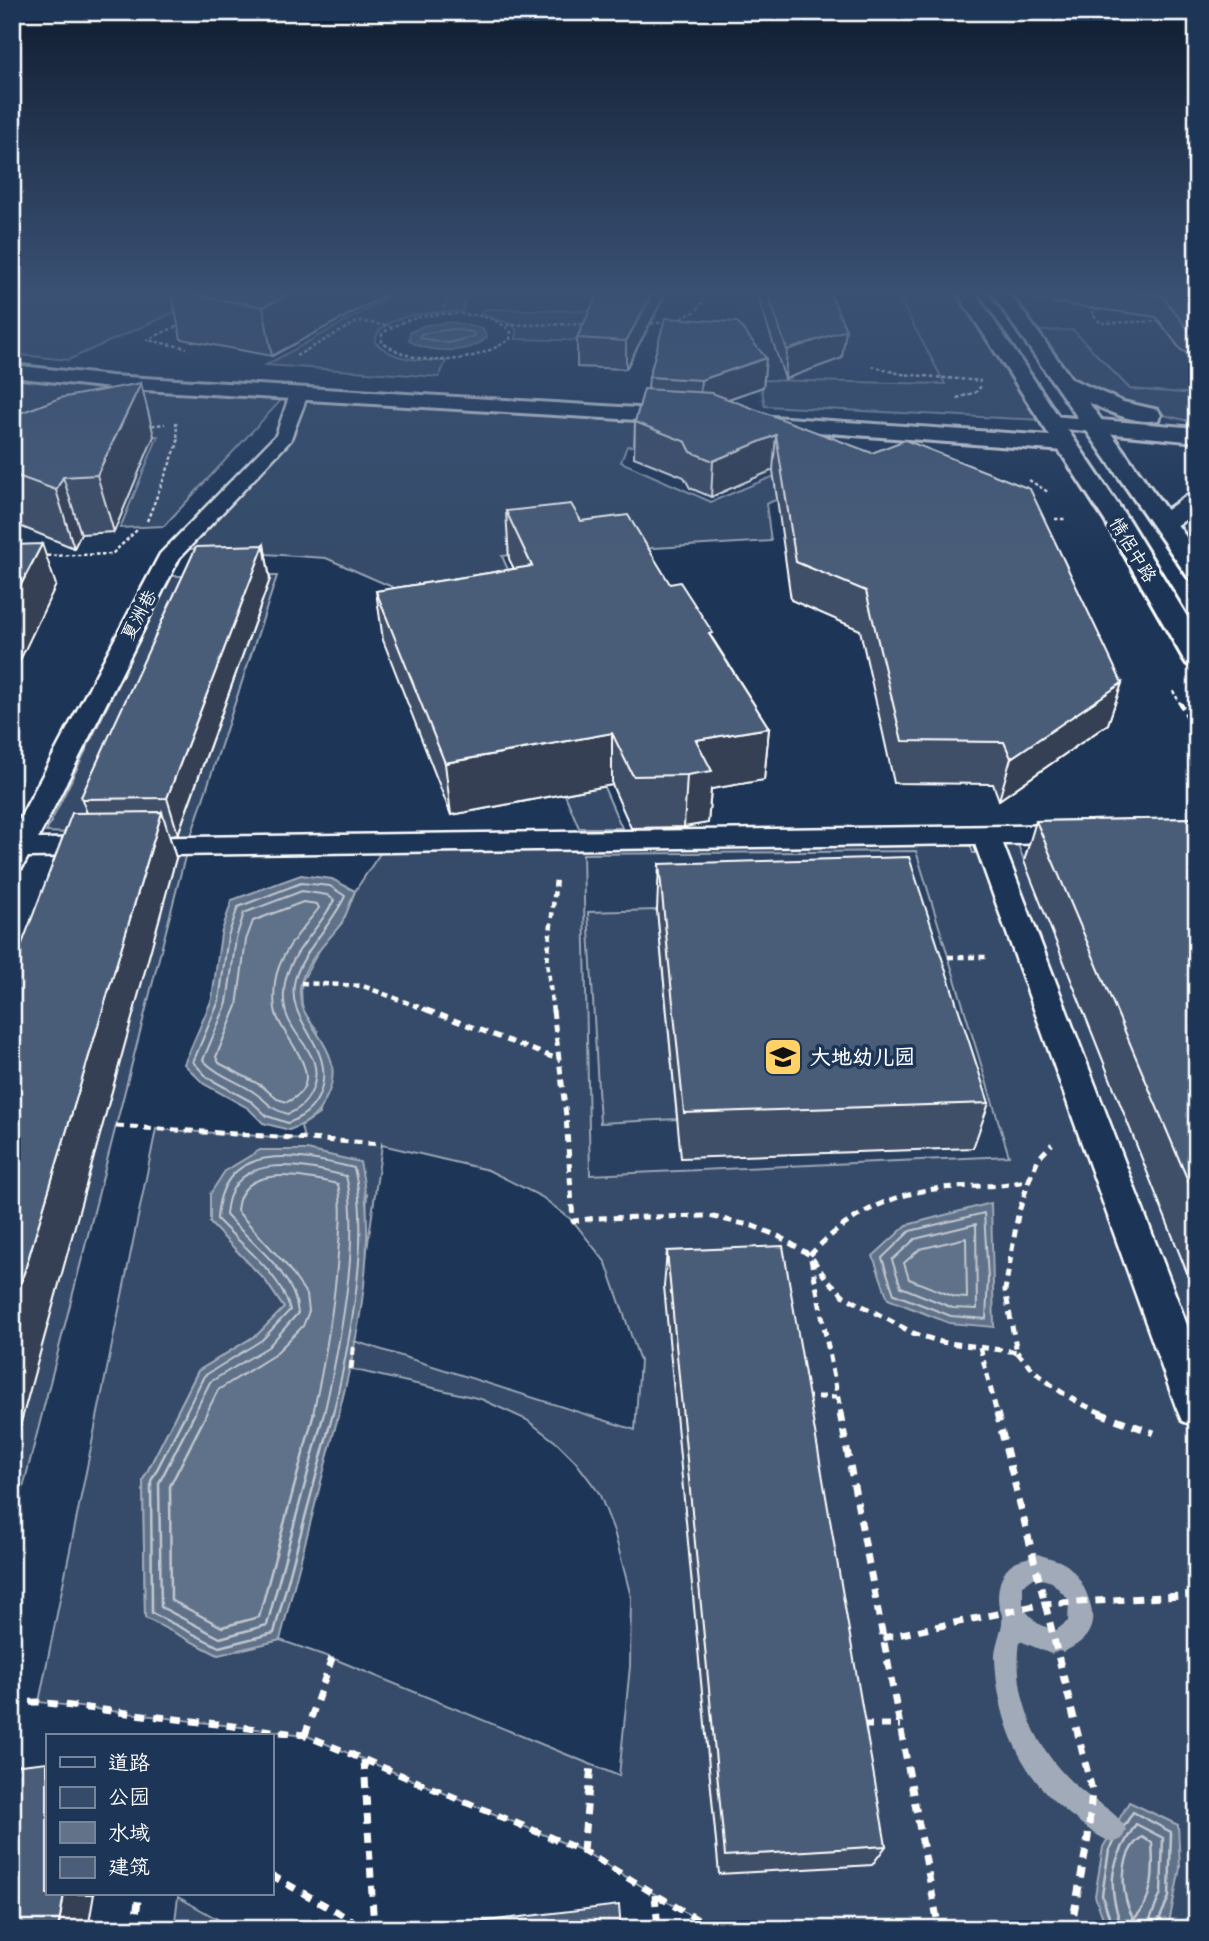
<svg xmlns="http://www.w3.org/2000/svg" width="1209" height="1941" font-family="Sriracha,'LXGW WenKai TC',sans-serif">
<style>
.built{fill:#2a4161}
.green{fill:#364b69;stroke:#9aa5b4;stroke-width:2;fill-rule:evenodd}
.water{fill:#617289;stroke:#a0aab8;stroke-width:2}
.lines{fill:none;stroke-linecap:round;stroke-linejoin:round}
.shore-far1{stroke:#c0c7d0;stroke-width:2}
.shore{stroke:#c0c7d0;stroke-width:2.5}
.stream{fill:#a0aab8;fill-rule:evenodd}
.lane-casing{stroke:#fff;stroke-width:5}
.secondary-casing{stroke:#fff;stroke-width:6}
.primary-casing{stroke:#fff;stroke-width:6}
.highway-casing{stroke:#fff;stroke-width:6}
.path-far3{stroke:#fff;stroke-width:2.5;stroke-dasharray:3.5 2.5;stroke-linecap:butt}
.path-far2{stroke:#fff;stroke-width:4.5;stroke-dasharray:6 4.5;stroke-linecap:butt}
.path-far1{stroke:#fff;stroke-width:5;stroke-dasharray:8 6;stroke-linecap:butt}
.path{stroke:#fff;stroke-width:7;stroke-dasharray:10 8;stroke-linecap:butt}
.lane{fill:#1d3557;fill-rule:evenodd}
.secondary{fill:#1d3557;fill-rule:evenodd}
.primary{fill:#1d3557;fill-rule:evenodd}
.highway{fill:#1d3557;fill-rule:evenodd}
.wall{fill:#405068;stroke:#fff;stroke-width:2}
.shaded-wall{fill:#344155;stroke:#fff;stroke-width:2}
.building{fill:#4a5d79;stroke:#fff;stroke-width:2}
.labels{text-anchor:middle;stroke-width:7;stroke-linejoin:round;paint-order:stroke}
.far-street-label{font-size:18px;fill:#fff;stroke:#1d3557}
.poi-label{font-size:21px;font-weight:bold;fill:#fff;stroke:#1d3557;text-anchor:start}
</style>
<rect width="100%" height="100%" fill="#1d3557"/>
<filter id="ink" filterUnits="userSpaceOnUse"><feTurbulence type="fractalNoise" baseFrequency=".0143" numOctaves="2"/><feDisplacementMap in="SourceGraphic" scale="14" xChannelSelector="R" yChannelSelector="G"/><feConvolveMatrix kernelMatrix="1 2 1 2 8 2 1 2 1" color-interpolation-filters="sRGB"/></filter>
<g filter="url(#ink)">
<path class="built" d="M 731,291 L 966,291 L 1051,422 L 762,407 Z
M 999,291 L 1197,291 L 1197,425 L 1116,407 L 1065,382 Z
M 916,851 L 1009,1156 L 590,1175 L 583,854 Z"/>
<path class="green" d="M 12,291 L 222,291 L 68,360 L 12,354 Z
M 400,291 L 467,291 L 463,311 C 440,312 378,312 375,342 C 394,361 420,361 446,361 L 439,377 L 266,365 Z
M 895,291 L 960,291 L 1043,420 L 765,406 L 760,380 L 945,384 Z
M 483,309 L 593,311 L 656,316 L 641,342 L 516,339 L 517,332 L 513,325 L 481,314 Z
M 1073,330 L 1130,389 L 1197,394 L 1197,423 L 1118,404 L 1071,381 L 1036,331 Z
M 12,375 L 284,397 L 164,526 L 120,528 L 158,436 L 109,437 L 12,462 Z
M 304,397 L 795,427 L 795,453 L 627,446 L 621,462 L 711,502 L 784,472 L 812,485 L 766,504 L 771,541 L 604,551 L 580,547 L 502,556 L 622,828 L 579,828 L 477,585 L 399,590 L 326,558 L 177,548 L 291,436 Z
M 171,576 L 206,576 L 179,832 L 271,576 L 277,576 L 188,845 L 12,1531 L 12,1455 L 177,855 L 94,834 L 46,832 Z
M 967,835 L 973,853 L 992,853 L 1014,835 L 1197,1297 L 1197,1929 L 713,1929 L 583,1851 L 305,1735 L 39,1702 L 156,1129 L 304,1139 L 301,1126 L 319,1114 L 318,1031 L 302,1010 L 301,983 L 321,947 L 342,923 L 355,891 L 387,843 ZM 916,851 L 1009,1156 L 590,1175 L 583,854 ZM 382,1145 L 488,1170 L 542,1197 L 573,1221 L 606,1263 L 640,1361 L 635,1430 L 354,1341 L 351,1369 L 481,1399 L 527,1420 L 557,1443 L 575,1461 L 599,1493 L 614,1531 L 631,1597 L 630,1666 L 619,1776 L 332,1658 L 280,1640 L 218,1655 L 145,1617 L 143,1480 L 198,1371 L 258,1334 L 284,1308 L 265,1280 L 210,1223 L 367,1194 L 364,1271 Z
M 657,910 L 677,1119 L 600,1123 L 588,912 Z
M 178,1897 L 235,1929 L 174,1929 Z"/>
<path class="water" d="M 451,322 L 482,328 L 487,337 C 470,355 429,353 409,341 L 410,332 L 426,325 Z
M 301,875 L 332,879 L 355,891 C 350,902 347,916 340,925 C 327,942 306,961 301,983 C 291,1025 351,1045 327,1096 C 319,1115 309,1123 289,1130 L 263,1123 L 248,1108 L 204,1084 L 184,1064 L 212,999 L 221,934 L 232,900 Z
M 260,1150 L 307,1150 L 360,1162 C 382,1260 349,1375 324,1470 C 309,1527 295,1584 280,1640 L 218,1655 L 145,1618 L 143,1480 L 198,1371 L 258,1334 L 284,1308 L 265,1280 L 210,1223 L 210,1194 L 225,1171 Z
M 991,1203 L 994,1327 L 949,1323 L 888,1299 L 873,1256 L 907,1225 Z
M 1129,1802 L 1178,1825 L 1180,1868 L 1169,1923 L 1156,1929 L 1107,1929 L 1095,1896 L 1103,1847 Z"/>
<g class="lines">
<path class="shore-far1" d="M 452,329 L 472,332 L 475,336 L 448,343 L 420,338 L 421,334 Z
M 301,883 L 330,886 L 345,896 C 332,925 304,949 295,979 C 284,1023 335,1044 321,1090 C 316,1107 304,1117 288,1123 L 267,1116 L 252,1102 L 208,1078 L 193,1062 L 219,1001 L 228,936 L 238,907 Z
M 302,891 L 327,895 L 334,900 C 321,927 294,948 286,978 C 283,989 283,1005 287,1016 C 297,1043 324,1055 313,1088 C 308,1101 301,1109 288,1114 C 268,1108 271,1104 255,1093 C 238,1081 218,1076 203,1060 L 227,1003 L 236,938 L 244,913 Z
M 303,902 L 317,904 L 319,908 C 302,930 279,953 275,982 C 274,994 273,1008 278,1019 C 288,1043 330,1082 287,1102 L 277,1099 L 262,1086 L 219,1063 L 216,1057 L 237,1006 L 246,940 L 253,921 Z
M 984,1213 L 988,1278 L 986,1319 L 951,1316 L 894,1294 L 882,1258 L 910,1231 Z
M 976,1224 L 977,1309 L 953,1308 L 901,1287 L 892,1260 L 915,1239 Z
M 966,1238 L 967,1298 L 955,1297 L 909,1279 L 904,1263 L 920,1249 Z
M 185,1414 L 204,1376 L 262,1340 L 290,1310 C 281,1273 242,1246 217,1219 C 221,1138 299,1155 354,1168 C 371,1235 349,1347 333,1414
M 194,1414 L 210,1382 L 268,1347 L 298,1313 C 295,1273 251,1243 226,1215 C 230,1149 302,1165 346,1176 C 362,1236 338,1353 324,1414
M 206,1414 L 218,1390 L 274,1355 L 303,1326 L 309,1311 L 307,1295 L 287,1266 L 237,1211 C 240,1161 307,1177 338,1184 C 343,1207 340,1231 338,1254 C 334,1308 325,1361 313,1414"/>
<path class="shore" d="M 186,1413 L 151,1481 L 152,1613 L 219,1647 L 274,1633 L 333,1413
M 195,1413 L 159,1483 L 161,1607 L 220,1638 L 267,1625 L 324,1413
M 207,1413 L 170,1486 L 171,1600 L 222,1627 L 259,1617 L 314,1413
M 1142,1837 L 1152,1843 C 1154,1870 1154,1899 1134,1919 C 1120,1898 1118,1853 1142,1837 Z
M 1113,1929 L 1102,1895 L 1109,1850 L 1133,1812 L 1171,1832 L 1169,1897 L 1155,1929
M 1122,1929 C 1107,1882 1109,1866 1136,1824 L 1163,1838 L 1161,1893 L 1146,1929"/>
<path class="stream" d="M 1038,1554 C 1048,1558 1061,1560 1068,1566 C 1077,1574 1082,1583 1086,1592 C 1098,1620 1094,1639 1063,1652 L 1059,1651 L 1051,1654 L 1020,1641 C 1012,1698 1038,1755 1082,1791 C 1096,1803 1119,1812 1126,1830 L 1122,1839 L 1113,1843 C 1098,1837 1085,1827 1073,1817 C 1021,1778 998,1723 995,1659 C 994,1645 1004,1627 1002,1617 C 1002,1613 1000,1610 999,1607 C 996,1593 1000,1571 1013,1563 C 1022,1558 1030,1558 1038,1554 ZM 1035,1577 L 1052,1582 L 1069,1600 L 1068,1621 L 1055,1631 L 1037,1623 L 1023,1608 L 1023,1586 Z"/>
<defs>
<path id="lane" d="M 299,389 L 308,394 L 290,441 L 180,557 L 38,839 L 1073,825 L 1083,828 L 1087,834 L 1083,840 L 1073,843 L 1003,844 L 1197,1351 L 1197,1427 L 1182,1421 L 1176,1407 L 975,844 L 28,857 L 22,868 L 12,870 L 12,833 L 160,554 L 276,435 L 290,394 Z"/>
<path id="secondary" d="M 12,365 L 111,376 L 687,411 L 695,412 L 698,417 L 695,422 L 687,423 L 111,388 L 12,377 Z
M 744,415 L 1065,437 L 1073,439 L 1076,444 L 1073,449 L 1065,451 L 736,426 L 733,421 L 736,416 Z"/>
<path id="primary" d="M 1065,376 L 1123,402 L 1158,410 L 1161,415 L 1158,420 C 1129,427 1083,399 1058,386 L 1055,382 L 1058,378 Z
M 1052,416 L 1197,428 L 1197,442 L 1044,427 L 1041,422 L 1044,417 Z
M 1197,493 L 1197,511 C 1183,521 1172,533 1155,528 L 1152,523 L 1155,518 L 1188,495 Z"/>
<path id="highway" d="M 956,291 L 974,291 L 1129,521 L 1197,633 L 1197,667 L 1187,664 L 1183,658 L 1105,521 Z
M 990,291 L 1008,291 L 1197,552 L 1197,579 L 1188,577 Z"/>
</defs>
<use href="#lane" class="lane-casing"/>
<use href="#secondary" class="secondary-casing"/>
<use href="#primary" class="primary-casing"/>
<use href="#highway" class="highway-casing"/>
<path class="path-far3" d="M 1098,306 L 1092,314 L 1101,323 L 1164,321
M 442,314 C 467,314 493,313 511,332 L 510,339 C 474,364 418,369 382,342 L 382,334 C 400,320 420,316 442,314 Z
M 442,314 L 449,291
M 676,320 L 697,311 L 703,301 L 701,291
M 182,324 L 147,340 L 187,348
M 645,324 L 668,322
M 507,325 L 587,324
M 296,356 L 359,321 L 390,326
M 872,366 L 901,374 L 981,381
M 957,398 L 976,392 L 982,385
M 146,426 L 165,424
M 1029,480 L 1048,492
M 1055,519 L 1067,519
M 147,521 L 178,443 L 176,422
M 41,556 L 112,554 L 138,529
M 1173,691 L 1181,705"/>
<path class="path-far2" d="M 1180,703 L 1197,733
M 12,725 L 21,721
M 948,957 L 986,957
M 301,983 L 363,986 L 432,1012
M 553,1012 L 547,961 L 556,879"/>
<path class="path-far1" d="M 427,1010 L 560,1060
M 553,1010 L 566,1116 L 573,1221 L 597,1218 L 709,1216 L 753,1226 L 778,1236 L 810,1255 L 825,1277 L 844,1296 L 913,1333 L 941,1342 L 1017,1352 L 1005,1290 L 1018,1215 L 1029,1180
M 116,1126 L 382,1144
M 810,1255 C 846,1217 890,1193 943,1188 C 972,1185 1000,1188 1029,1180 L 1038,1159 L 1052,1144
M 811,1259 L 841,1414
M 980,1347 L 997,1414
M 1017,1352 C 1041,1381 1069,1400 1104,1414
M 351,1369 L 354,1341
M 803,1397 L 837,1397"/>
<path class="path" d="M 840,1413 L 939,1929
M 997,1413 L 1092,1790 L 1088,1838 L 1071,1929
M 1099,1413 L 1154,1433
M 883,1638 L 1044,1604 L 1197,1595
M 12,1703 L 39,1702 L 305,1735 L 583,1851 L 713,1929
M 862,1725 L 900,1725
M 305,1735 L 332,1658
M 364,1760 L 374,1929
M 583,1851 L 591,1765
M 271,1875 L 367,1929
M 655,1895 L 658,1929
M 134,1929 L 139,1894"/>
<use href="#lane" class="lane"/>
<use href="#secondary" class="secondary"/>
<use href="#primary" class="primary"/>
<use href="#highway" class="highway"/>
</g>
<path class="wall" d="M 171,291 L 393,291 L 272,356 L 181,339 Z
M 599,291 L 667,291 L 626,369 L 577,367 L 577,338 Z
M 756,291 L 829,291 L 842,358 L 785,379 Z
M 1035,291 L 1197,291 L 1197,365 L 1185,352 L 1181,350 L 1156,317 L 1034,300 Z
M 766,358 L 763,387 L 728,399 L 1122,683 L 1108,724 L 999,800 L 993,784 L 894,783 L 860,630 L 791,600 L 773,470 L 711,497 L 690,488 L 684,477 L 634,457 L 635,422 L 648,389 L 649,377 Z
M 12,412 L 154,436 L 114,532 L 81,534 L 74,548 L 12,523 Z
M 506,511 L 581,521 L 670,584 L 713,639 L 769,728 L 764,780 L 711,789 L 708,823 L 684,827 L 631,828 L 612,785 L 451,815 L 383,640 L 376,591 L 514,569 L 509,559 Z
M 264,545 L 270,579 L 178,834 L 169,835 L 176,858 L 87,813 L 81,797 Z
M 1197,818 L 1197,1298 L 1024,861 L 1036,821 Z
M 659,864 L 989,1103 L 973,1148 L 681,1158 L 657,910 Z
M 667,1251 L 886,1846 L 872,1865 L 719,1874 L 664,1286 Z"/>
<path class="shaded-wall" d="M 296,291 L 393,291 L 272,356 L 263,307 Z
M 654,291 L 667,291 L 626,369 L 626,341 Z
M 846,330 L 842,358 L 785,379 L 787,350 Z
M 766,358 L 763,387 L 699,409 L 701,380 Z
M 141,383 L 154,436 L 114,532 L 97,475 Z
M 776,435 L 773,470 L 711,497 L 713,461 Z
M 63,477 L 81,534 L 74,548 L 56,490 Z
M 42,544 L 56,585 L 12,677 L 12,602 Z
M 264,545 L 270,579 L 178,834 L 167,798 Z
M 1122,683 L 1108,724 L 999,800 L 1011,758 Z
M 769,728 L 764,780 L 711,789 L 708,823 L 684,827 L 687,775 L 696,740 Z
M 612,733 L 612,785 L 451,815 L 445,763 Z
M 162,812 L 176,858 L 12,1455 L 12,1313 Z
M 64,1894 L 94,1894 L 88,1929 L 58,1929 Z"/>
<path class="building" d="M 171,291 L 296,291 L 263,307 Z
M 599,291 L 654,291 L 626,341 L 577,338 Z
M 767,291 L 829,291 L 846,330 L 787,350 Z
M 1128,291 L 1197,291 L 1197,334 L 1192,329 L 1187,328 L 1162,296 Z
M 665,318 L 737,322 L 766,358 L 701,380 L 649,377 Z
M 141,383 L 97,475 L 63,477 L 56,490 L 12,474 L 12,412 L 23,412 L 60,398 Z
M 644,389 L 712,393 L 872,453 L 905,440 L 1030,489 L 1122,683 L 1011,758 L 1004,742 L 902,741 L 866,591 L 796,562 L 776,435 L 713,461 L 691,452 L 686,442 L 635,422 Z
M 571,504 L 581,521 L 628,515 L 670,584 L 680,582 L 713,633 L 709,634 L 769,728 L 696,740 L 712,771 L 687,775 L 633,776 L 612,733 L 445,763 L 376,591 L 532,566 L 506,511 Z
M 42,544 L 12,602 L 12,545 Z
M 264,545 L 167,798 L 83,799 L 81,797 L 196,547 Z
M 162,812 L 12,1313 L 12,970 L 72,813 Z
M 1197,818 L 1197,1202 L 1036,821 Z
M 909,857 L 989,1103 L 684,1113 L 659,864 Z
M 783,1246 L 886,1846 L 725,1856 L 667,1251 Z
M 47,1762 L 47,1894 L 64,1894 L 58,1929 L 12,1929 L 12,1766 Z
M 619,1905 L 621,1929 L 438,1929 L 438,1927 Z"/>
</g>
<linearGradient id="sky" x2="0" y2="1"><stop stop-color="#101d30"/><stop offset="0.52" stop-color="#3a5174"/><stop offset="1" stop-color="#3a5174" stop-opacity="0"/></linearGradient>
<rect width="1209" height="563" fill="url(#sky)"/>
<defs>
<symbol id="school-square" viewBox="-11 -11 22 22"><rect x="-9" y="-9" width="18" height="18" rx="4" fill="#ffd166" stroke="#1d3557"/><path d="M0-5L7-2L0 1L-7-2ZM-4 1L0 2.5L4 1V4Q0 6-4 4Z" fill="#111"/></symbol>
</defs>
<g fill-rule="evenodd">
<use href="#school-square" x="761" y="1035" width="44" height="44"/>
</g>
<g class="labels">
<g class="far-street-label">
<text transform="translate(1133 550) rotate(59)" y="6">情侣中路</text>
<text transform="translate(139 615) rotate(-62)" y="6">夏洲巷</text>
</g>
<g class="poi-label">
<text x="810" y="1064">大地幼儿园</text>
</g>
</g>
<rect width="1209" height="1941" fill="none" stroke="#1d3557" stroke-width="42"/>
<rect x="21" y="21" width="1167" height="1899" fill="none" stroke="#fff" stroke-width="2.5" filter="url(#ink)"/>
<rect x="46" y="1734" width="228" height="161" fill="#1d3557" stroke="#77869a" stroke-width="2"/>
<rect x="60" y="1757" width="35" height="10" fill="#1d3557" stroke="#77869a" stroke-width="2"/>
<text x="108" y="1770" font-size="21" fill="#ffffff">道路</text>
<rect x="60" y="1787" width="35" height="21" fill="#364b69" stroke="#77869a" stroke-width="2"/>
<text x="108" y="1804" font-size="21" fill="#ffffff">公园</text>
<rect x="60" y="1822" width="35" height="21" fill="#617289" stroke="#77869a" stroke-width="2"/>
<text x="108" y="1840" font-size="21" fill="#ffffff">水域</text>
<rect x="60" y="1857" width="35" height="21" fill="#4a5d79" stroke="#77869a" stroke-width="2"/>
<text x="108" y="1874" font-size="21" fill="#ffffff">建筑</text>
</svg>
